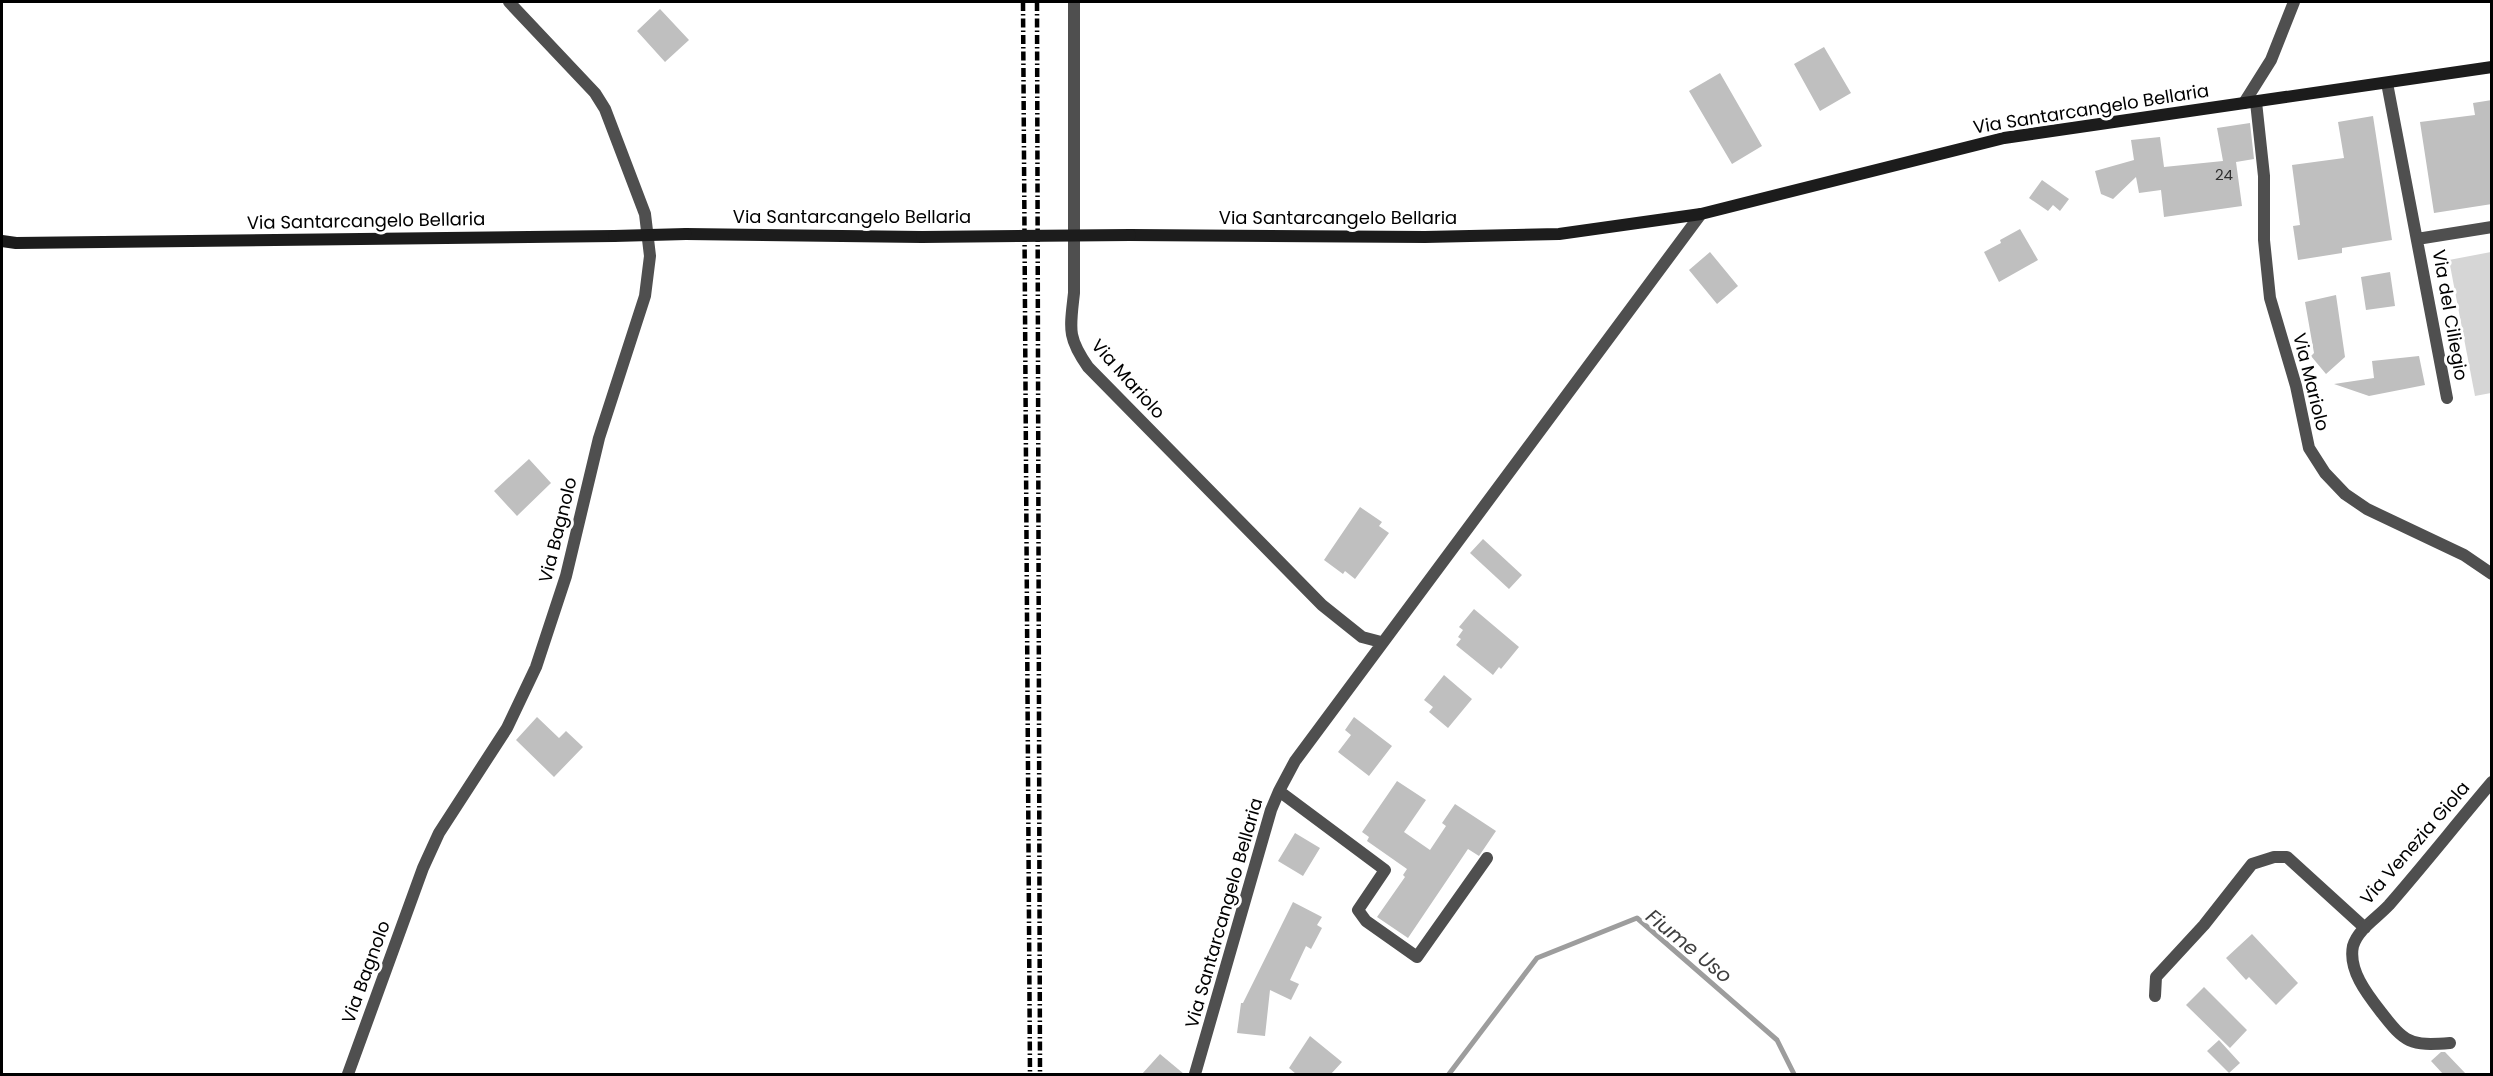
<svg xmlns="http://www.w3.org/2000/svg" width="2493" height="1076" font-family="Poppins,sans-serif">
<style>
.green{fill:#d6d6d6}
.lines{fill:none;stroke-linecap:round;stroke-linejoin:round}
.stream{stroke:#9d9d9d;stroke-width:5}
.building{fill:#bfbfbf}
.street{stroke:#4f4f4f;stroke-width:12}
.secondary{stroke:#1c1c1c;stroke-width:12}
.rail{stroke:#000;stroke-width:4.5;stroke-dasharray:9 3 1.5 3;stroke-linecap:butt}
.secondary-bridge{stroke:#1c1c1c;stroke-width:12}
.labels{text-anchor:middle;stroke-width:6;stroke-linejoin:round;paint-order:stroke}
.number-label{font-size:15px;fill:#303030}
.street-label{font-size:18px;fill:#000;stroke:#fff}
.water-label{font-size:20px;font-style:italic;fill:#3e3e3e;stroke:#fff}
</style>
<rect width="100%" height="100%" fill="#fff"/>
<path class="green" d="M 2491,252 L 2491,393 L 2475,396 L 2449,260 Z"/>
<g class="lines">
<path class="stream" d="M 1449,1074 L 1537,958 L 1637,918 L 1777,1040 L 1794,1074"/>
</g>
<path class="building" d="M 660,9 L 689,40 L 665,62 L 637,31 Z
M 1824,47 L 1851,93 L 1820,111 L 1794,64 Z
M 1720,73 L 1762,146 L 1732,164 L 1689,91 Z
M 2492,100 L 2492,204 L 2434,213 L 2420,122 L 2475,115 L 2473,103 Z
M 2373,116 L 2392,240 L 2342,248 L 2342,253 L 2298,260 L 2293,226 L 2300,225 L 2292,165 L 2344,158 L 2338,122 Z
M 2250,123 L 2254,159 L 2236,162 L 2242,206 L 2164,217 L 2161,190 L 2139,193 L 2136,177 L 2113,199 L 2101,194 L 2095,171 L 2134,160 L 2131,140 L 2160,137 L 2164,167 L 2223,161 L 2217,128 Z
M 2042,180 L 2069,199 L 2060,211 L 2053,205 L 2048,211 L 2029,198 Z
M 2020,229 L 2038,260 L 1999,282 L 1984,252 L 2001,243 L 2000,240 Z
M 1710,252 L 1738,286 L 1717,304 L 1689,270 Z
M 2390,272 L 2395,306 L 2366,310 L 2361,277 Z
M 2336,295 L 2345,357 L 2326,374 L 2311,356 L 2314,353 L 2305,302 Z
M 2419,356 L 2425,385 L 2369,396 L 2334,384 L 2374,378 L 2372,361 Z
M 529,459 L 551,483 L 517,516 L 494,491 Z
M 1360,507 L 1382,522 L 1379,526 L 1389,533 L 1355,579 L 1345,571 L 1343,574 L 1324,560 Z
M 1483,539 L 1522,575 L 1509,589 L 1470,553 Z
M 1474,609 L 1519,647 L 1501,669 L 1499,667 L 1493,675 L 1456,645 L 1461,639 L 1458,637 L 1463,630 L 1459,627 Z
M 1444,675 L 1472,699 L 1448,728 L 1429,712 L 1433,707 L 1424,700 Z
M 537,717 L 559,738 L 566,731 L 583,747 L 554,777 L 516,740 Z
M 1354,717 L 1392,746 L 1369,776 L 1338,752 L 1351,735 L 1345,730 Z
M 1397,781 L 1426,800 L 1404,832 L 1430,850 L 1446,826 L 1442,823 L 1455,804 L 1496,831 L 1479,856 L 1468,849 L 1408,938 L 1377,917 L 1405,877 L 1403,875 L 1407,869 L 1367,841 L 1369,837 L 1362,832 Z
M 1295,833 L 1320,848 L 1303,876 L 1278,861 Z
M 1293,902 L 1322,917 L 1317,925 L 1322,928 L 1311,949 L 1306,946 L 1290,980 L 1299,984 L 1291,1000 L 1270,990 L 1265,1036 L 1237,1033 L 1241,1003 L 1243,1003 Z
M 2252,934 L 2298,983 L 2276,1005 L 2249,977 L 2246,980 L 2226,958 Z
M 2204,987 L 2247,1030 L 2230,1048 L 2186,1005 Z
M 1310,1036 L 1342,1062 L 1331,1074 L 1296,1074 L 1289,1068 Z
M 2219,1040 L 2240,1063 L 2229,1073 L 2207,1051 Z
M 2441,1052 L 2445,1052 L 2466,1074 L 2443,1074 L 2431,1061 Z
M 1160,1054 L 1184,1074 L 1142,1074 Z"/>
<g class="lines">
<path class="street" d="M 1074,2 L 1074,293 C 1070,329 1067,337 1088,367 L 1322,605 L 1362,637 L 1381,642
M 2387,83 L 2447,398
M 2256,102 L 2264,176 L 2264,240 L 2270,298 L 2296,386 L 2309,448 L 2325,473 L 2345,494 L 2367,509 L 2464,555 L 2492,574
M 2244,103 L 2271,60 L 2294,2
M 2417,239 L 2492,227
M 1279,791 L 1385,870 L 1358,910 L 1366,921 L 1417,957 L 1487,858
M 2155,996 L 2156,977 L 2204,925 L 2252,864 L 2274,857 L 2287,857 L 2365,928
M 2450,1043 C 2410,1046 2405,1043 2381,1012 C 2367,994 2348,970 2353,946 C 2358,929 2377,918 2389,905 C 2424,865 2457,823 2492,782
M 348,1074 L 423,868 L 439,833 L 507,728 L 536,667 L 566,576 L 599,438 L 645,296 L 650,256 L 645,214 L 605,109 L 595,93 L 509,2
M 1195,1074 L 1271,810 L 1279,791 L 1295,761 L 1701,214"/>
<path class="secondary" d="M 686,234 L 922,237
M 1130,235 L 1425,237 L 1559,234 L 1701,214 L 2004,138 L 2492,67
M 2,241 L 16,243 L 614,236"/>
<path class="rail" d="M 1023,2 L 1030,1074
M 1037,2 L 1040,1074"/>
<path class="secondary-bridge" d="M 614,236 L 686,234
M 922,237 L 1130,235"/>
</g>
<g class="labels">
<g class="number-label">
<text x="2224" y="180">24</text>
</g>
<g class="street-label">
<text transform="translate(2091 109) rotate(-9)" y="6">Via Santarcangelo Bellaria</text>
<text x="852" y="223">Via Santarcangelo Bellaria</text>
<text x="1338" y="224">Via Santarcangelo Bellaria</text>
<text transform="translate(366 221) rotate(-1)" y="6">Via Santarcangelo Bellaria</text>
<text transform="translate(2450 315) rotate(80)" y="6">Via del Ciliegio</text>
<text transform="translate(1128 379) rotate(48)" y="6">Via Mariolo</text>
<text transform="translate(2311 382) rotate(76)" y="6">Via Mariolo</text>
<text transform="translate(558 530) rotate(-76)" y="6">Via Bagnolo</text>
<text transform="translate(2415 843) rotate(-49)" y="6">Via Venezia Giola</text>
<text transform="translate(1224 913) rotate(-74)" y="6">Via Santarcangelo Bellaria</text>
<text transform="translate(366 972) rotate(-70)" y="6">Via Bagnolo</text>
</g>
<g class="water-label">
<text transform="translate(1689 946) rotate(39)" y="7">Fiume Uso</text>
</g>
</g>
<rect width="2493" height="1076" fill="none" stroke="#000000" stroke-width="6"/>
</svg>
